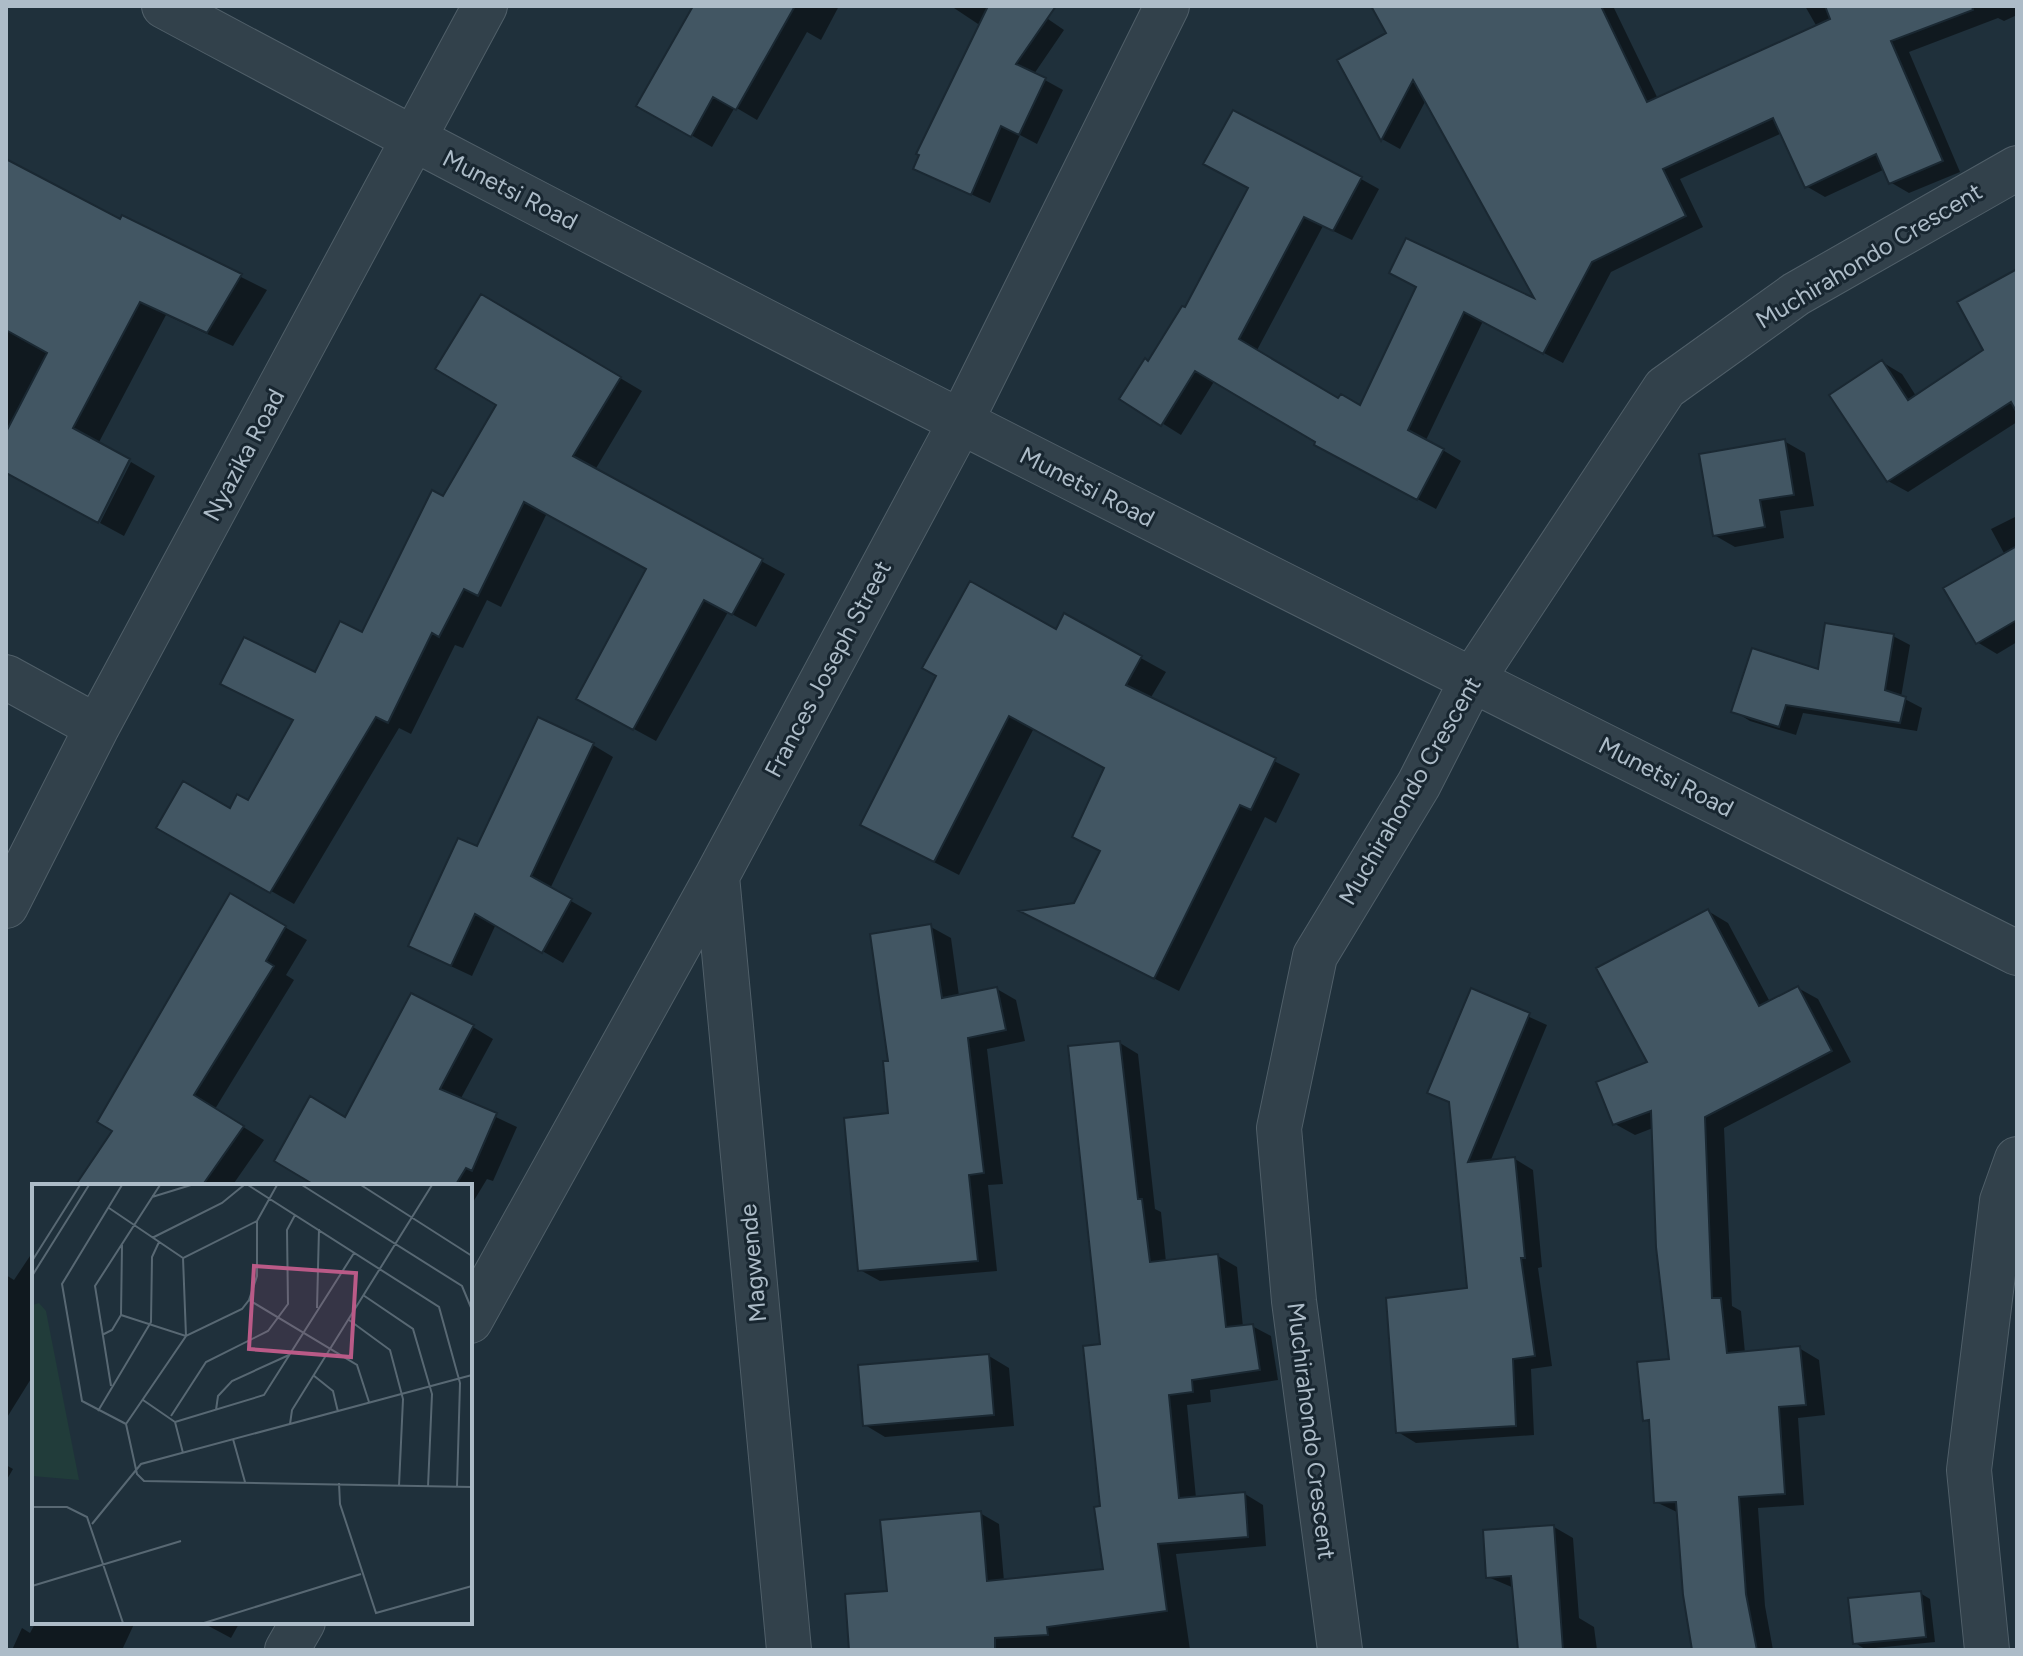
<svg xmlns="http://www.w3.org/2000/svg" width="2023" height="1656" font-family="Figtree,sans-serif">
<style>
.shadow{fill:#0007}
.building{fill:#425663;stroke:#1a2832;stroke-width:2}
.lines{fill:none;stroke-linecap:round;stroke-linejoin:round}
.minor-casing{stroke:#505f69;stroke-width:46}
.minor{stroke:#32414b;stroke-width:44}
.labels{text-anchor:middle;stroke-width:6;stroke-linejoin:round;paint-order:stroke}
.street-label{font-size:24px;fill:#adbcc8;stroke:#182630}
.inset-road{fill:none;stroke:#586873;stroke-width:2}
.view{fill:#ba5a87;fill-opacity:0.15;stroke:#ba5a87;stroke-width:4}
.inset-edge{fill:none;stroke:#adbcc8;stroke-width:4}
</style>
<rect width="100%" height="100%" fill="#1f303b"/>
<path class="shadow" d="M 696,6 L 839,6 L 821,40 L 807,32 L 757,120 L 735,107 L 712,147 L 639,105 Z
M 951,6 L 1029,6 L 1064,30 L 1034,74 L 1063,90 L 1037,144 L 1020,135 L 990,203 L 915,168 L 981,26 Z
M 1373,6 L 1613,6 L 1658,99 L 1817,27 L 1805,6 L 2017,6 L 2017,15 L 2004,21 L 1998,18 L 1909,52 L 1960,172 L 1909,193 L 1890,182 L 1885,169 L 1825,197 L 1806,186 L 1782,133 L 1680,179 L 1703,227 L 1611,272 L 1563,363 L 1483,321 L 1426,440 L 1461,461 L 1436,509 L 1335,455 L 1318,441 L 1215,380 L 1181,435 L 1122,398 L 1186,310 L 1251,188 L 1361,179 L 1379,189 L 1352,240 L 1323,226 L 1256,352 L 1339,401 L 1361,407 L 1418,287 L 1539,302 L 1426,100 L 1400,149 L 1382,139 L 1339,61 L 1388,34 Z
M 6,161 L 120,222 L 123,218 L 267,290 L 233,346 L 166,315 L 98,444 L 6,472 Z
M 2017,283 L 2017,422 L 1908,492 L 1888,481 L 1882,362 L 1902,374 L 1916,396 L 1986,351 Z
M 482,296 L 642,391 L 595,470 L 785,574 L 756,627 L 728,612 L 656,741 L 601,711 L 649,569 L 547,513 L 501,607 L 487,600 L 463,648 L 455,645 L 411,734 L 399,728 L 294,904 L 159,827 L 231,811 L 248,803 L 295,721 L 316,674 L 363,634 L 499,404 Z
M 1784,441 L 1805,453 L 1814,506 L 1780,511 L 1784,538 L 1735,547 L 1714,535 Z
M 131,462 L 155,476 L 124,536 L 100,523 Z
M 2017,516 L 2017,642 L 1997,654 L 1977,642 L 2005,555 L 1991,529 Z
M 1065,616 L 1166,672 L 1150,699 L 1300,774 L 1276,823 L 1265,817 L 1179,991 L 1025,913 L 1075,905 L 1102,852 L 1106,768 L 1034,728 L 959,875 L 887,838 L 1057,631 Z
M 1893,636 L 1910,645 L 1901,697 L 1922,708 L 1917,731 L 1803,713 L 1796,735 L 1750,721 L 1734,711 Z
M 593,745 L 613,757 L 550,889 L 592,913 L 563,963 L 496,924 L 472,976 L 431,957 L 478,849 Z
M 231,896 L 307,940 L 286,975 L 294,980 L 215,1109 L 264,1140 L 232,1186 L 77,1186 L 114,1130 Z
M 1708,911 L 1728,923 L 1770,1002 L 1798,988 L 1818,999 L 1851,1062 L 1724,1128 L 1732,1306 L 1741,1311 L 1745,1353 L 1799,1348 L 1819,1360 L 1825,1415 L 1798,1418 L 1804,1505 L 1758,1508 L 1765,1606 L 1773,1650 L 1694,1650 L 1679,1513 L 1656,1502 L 1651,1423 L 1645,1420 L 1671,1361 L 1653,1128 L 1635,1135 L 1615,1124 L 1650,1063 Z
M 931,927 L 951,938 L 959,996 L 997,989 L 1016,1000 L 1025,1041 L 987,1049 L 1003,1184 L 988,1185 L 997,1271 L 880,1281 L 860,1270 L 890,1115 L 890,1062 Z
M 1472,991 L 1547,1025 L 1490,1162 L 1515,1159 L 1533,1170 L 1542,1267 L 1538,1268 L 1552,1366 L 1531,1369 L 1534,1435 L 1416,1443 L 1398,1432 L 1469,1290 L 1451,1103 L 1430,1092 Z
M 473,1027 L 493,1039 L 460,1100 L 517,1127 L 493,1181 L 487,1179 L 470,1207 L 470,1186 L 320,1186 Z
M 1120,1043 L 1138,1054 L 1155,1209 L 1161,1212 L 1166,1262 L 1218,1256 L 1237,1267 L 1243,1327 L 1252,1326 L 1271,1336 L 1278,1380 L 1210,1390 L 1211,1402 L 1187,1405 L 1196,1498 L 1245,1494 L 1263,1505 L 1266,1546 L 1176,1554 L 1190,1650 L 851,1650 L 889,1593 L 980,1513 L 999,1524 L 1004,1581 L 1105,1571 L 1103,1346 Z
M 34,1250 L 34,1374 L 6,1419 L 6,1275 L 14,1280 Z
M 989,1356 L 1009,1368 L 1014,1426 L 885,1437 L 865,1425 Z
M 6,1465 L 13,1469 L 6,1481 Z
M 1554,1527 L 1573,1538 L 1579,1618 L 1594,1627 L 1597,1650 L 1521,1650 L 1514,1588 L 1488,1577 Z
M 1920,1593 L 1930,1599 L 1935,1642 L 1865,1649 L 1855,1643 Z
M 36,1622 L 135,1622 L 122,1650 L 12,1650 L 22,1628 L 30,1633 Z
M 201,1622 L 240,1622 L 231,1638 Z"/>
<path class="building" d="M 693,6 L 795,6 L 736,110 L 713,97 L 691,137 L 636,106 Z
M 988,6 L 1056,6 L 1016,64 L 1046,78 L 1019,135 L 1001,126 L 971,195 L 913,169 L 919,155 L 916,154 Z
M 1371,6 L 1601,6 L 1647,102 L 1830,19 L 1825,6 L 1972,6 L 1973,10 L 1891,41 L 1943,161 L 1889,184 L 1876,154 L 1805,188 L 1773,118 L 1663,169 L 1686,216 L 1592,262 L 1543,354 L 1464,312 L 1408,430 L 1444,449 L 1417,500 L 1314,445 L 1315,442 L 1195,371 L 1161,426 L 1119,399 L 1145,358 L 1148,361 L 1182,306 L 1185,307 L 1248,188 L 1203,164 L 1233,110 L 1362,177 L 1333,231 L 1304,217 L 1239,339 L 1338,398 L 1341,394 L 1360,405 L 1416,287 L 1389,273 L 1406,238 L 1534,298 L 1413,80 L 1381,141 L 1337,60 L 1386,33 Z
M 6,159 L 120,219 L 122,215 L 242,274 L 207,333 L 140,302 L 73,428 L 130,459 L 98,523 L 6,473 L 6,432 L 47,353 L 6,330 Z
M 2017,269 L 2017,413 L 2011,402 L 1887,482 L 1829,395 L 1882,360 L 1908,400 L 1983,350 L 1957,302 Z
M 481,294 L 621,377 L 573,456 L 763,559 L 732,615 L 704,600 L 633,730 L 576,699 L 646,569 L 524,502 L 478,596 L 464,589 L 439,637 L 432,633 L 388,723 L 376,717 L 270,893 L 156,828 L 183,781 L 230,808 L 237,794 L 248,800 L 293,720 L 220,684 L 244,637 L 315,672 L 340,621 L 362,632 L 432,490 L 443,496 L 496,405 L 435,369 Z
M 1785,439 L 1794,495 L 1760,500 L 1765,527 L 1713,536 L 1699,454 Z
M 2017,546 L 2017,620 L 1976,644 L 1943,588 Z
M 970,581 L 1056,629 L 1064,613 L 1142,656 L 1126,685 L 1276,758 L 1251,810 L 1240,805 L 1154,979 L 1019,911 L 1074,903 L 1100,851 L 1072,837 L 1104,768 L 1009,716 L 934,862 L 860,825 L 936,676 L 922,668 Z
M 1825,623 L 1894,634 L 1885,690 L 1906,697 L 1900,723 L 1786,705 L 1779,727 L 1731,712 L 1752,648 L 1818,669 Z
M 538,717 L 594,743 L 531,876 L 572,899 L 542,953 L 475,914 L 451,966 L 408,946 L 458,838 L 477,846 Z
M 230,893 L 286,926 L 266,961 L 274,966 L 194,1095 L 244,1126 L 202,1186 L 75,1186 L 112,1131 L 97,1122 Z
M 1708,909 L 1759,1006 L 1798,986 L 1832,1051 L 1705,1117 L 1712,1298 L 1721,1298 L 1727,1353 L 1800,1346 L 1806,1405 L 1779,1407 L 1785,1494 L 1739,1497 L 1746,1594 L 1757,1650 L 1692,1650 L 1683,1595 L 1676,1502 L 1654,1503 L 1649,1420 L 1643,1421 L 1637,1362 L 1669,1359 L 1656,1247 L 1651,1111 L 1613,1125 L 1596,1082 L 1647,1062 L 1596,968 Z
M 931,924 L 942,998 L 997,987 L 1006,1030 L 968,1038 L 984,1173 L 969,1175 L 978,1261 L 858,1271 L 844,1118 L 888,1113 L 883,1061 L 888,1061 L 870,934 Z
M 1471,988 L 1530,1013 L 1468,1162 L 1515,1157 L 1525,1258 L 1521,1258 L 1535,1356 L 1513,1359 L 1516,1426 L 1396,1433 L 1386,1298 L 1467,1288 L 1449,1102 L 1427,1093 Z
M 411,993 L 474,1025 L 440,1089 L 497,1113 L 472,1171 L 466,1168 L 455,1186 L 316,1186 L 274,1161 L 310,1096 L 345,1117 Z
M 1120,1041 L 1138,1199 L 1142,1199 L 1150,1262 L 1218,1254 L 1226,1327 L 1253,1324 L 1260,1370 L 1192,1380 L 1193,1392 L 1169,1395 L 1179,1498 L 1245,1492 L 1248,1537 L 1158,1544 L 1167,1611 L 1047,1627 L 1048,1635 L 995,1638 L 995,1650 L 849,1650 L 845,1594 L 887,1591 L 880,1520 L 981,1511 L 987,1581 L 1103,1569 L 1094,1507 L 1100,1506 L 1083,1346 L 1100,1344 L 1068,1046 Z
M 989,1354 L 994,1415 L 863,1426 L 858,1365 Z
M 1554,1525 L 1563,1650 L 1518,1650 L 1511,1576 L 1486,1578 L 1483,1530 Z
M 1921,1591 L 1926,1637 L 1853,1644 L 1848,1598 Z"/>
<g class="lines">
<defs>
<path id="minor" d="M 164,6 C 775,334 1397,642 2017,953
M 6,677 L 97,727
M 717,876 L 789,1650
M 6,906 L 97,727 L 485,6
M 470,1321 L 717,876 L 960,423 L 1167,6
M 287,1650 L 303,1622
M 1340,1650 L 1294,1301 L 1279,1128 L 1315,956 L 1419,784 L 1472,680 L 1665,388 L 1796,294 L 2017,168
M 1987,1650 L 1969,1470 L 2002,1201 L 2017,1159"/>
</defs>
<use href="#minor" class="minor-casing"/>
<use href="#minor" class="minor"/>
</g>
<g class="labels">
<g class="street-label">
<text transform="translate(510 190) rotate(27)" y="8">Munetsi Road</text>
<text transform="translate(1869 256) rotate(-31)" y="8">Muchirahondo Crescent</text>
<text transform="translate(244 455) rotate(-62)" y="8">Nyazika Road</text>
<text transform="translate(1087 487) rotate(27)" y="8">Munetsi Road</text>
<text transform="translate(828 669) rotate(-62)" y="8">Frances Joseph Street</text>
<text transform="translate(1666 777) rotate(27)" y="8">Munetsi Road</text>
<text transform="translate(1410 791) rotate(-60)" y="8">Muchirahondo Crescent</text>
<text transform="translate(753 1263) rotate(-95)" y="8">Magwende</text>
<text transform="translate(1311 1431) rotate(83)" y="8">Muchirahondo Crescent</text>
</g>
</g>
<g transform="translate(32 1184)">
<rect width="440" height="440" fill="#1f303b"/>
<path d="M 7,119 L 14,127 L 47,296 L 0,292 L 0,121 Z" fill="#213c3a"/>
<path class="inset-road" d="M 90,1 L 30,100 L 50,217 L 94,240M 216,1 L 407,123 L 428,199 L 425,303M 270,1 L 430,102 L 440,126M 329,1 L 440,72M 120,13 L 159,1M 77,24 L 151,74M 225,37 L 225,92 L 217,116 L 210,125 L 154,152 L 151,74 ZM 225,37 L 245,1M 120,54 L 190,19 L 212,1M 0,77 L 48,1M 0,92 L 57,1M 331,111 L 381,145 L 400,210 L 396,303M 217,116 L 325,181 L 337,218M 285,124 L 287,45M 89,131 L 154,152 L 94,240M 317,136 L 358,166 L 371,215 L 367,302M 70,151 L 80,146 L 89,131 L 90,61M 281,191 L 301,207 L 306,228M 79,202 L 63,102 L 128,1M 111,216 L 143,238 L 151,269M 184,226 L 186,212 L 200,197 L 257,171M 66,227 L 119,138 L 120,73 L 127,58M 139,232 L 174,178 L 236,147 L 256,120 L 255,46 L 263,31M 143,238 L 232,211 L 322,69M 94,240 L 105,290 L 112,297 L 440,303M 258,240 L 260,226 L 400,1M 201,255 L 213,298M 307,299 L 308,320 L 344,429 L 440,402M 0,323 L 35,323 L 55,333 L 91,439M 60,340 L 109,280 L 440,191M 0,402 L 149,357M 172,439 L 329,390"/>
<path class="view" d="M 222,82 L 324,89 L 319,173 L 217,165 Z"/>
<rect width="440" height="440" class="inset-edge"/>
</g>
<rect width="2023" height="1656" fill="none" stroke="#adbcc8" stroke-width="16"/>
</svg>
